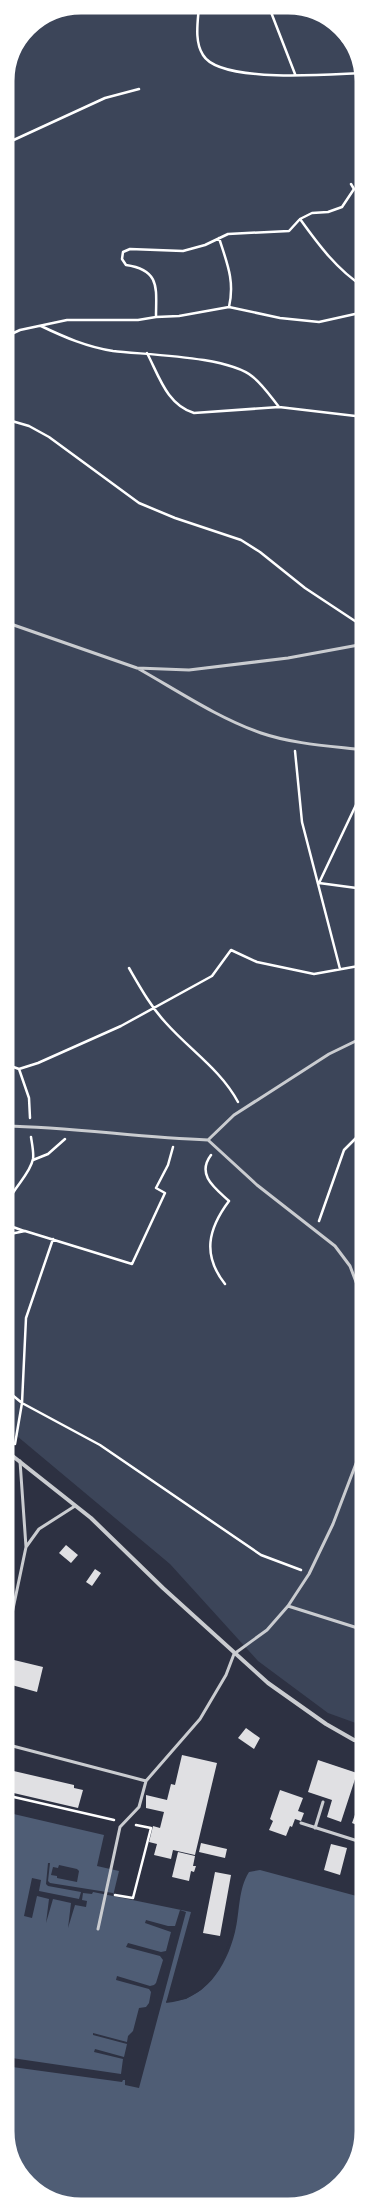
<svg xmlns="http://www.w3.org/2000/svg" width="369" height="2212" font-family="'Alegreya Sans',sans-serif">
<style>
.green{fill:#3c4559}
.water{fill:#4f5d75}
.pier{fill:#2d3142}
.building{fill:#e0e0e3}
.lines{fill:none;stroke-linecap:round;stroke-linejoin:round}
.path{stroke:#fff;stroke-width:2.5}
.service{stroke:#caccd0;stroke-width:3}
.minor{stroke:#caccd0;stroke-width:4}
.rim{fill:none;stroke:#fff;stroke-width:5}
</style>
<rect width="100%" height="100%" fill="#2d3142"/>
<path class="green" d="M 81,5 L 307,8 L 345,31 L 364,76 L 364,1726 L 328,1713 L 258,1661 L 170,1564 L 5,1426 L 5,76 L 27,27 L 52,11 Z"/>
<path class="water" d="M 5,1812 L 104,1835 L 97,1866 L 119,1871 L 113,1896 L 191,1912 L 166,2003 C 205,2000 226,1968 235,1932 C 240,1912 238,1889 249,1872 L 260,1870 L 364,1898 L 364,2136 L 342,2185 L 293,2207 L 62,2204 L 24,2181 L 5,2136 Z"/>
<path class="pier" d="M 48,1863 L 50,1863 L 48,1881 L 50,1883 L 113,1893 L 113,1896 L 93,1892 L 92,1894 L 83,1893 L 82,1900 L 87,1901 L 86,1907 L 75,1905 L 68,1928 L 71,1903 L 53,1899 L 46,1923 L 49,1899 L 37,1896 L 32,1918 L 24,1916 L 32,1878 L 41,1880 L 39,1891 L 79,1899 L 81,1892 L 48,1886 L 46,1884 Z
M 59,1865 L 77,1869 L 79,1871 L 77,1882 L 57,1878 L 57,1876 L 51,1875 L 53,1867 L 58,1868 Z
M 241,1883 L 233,1932 L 221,1965 L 214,1976 L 201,1990 L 186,1999 L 166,2002 L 169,1997 L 168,2001 L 176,2000 L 200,1990 L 220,1965 L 233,1931 Z
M 180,1910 L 186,1912 L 139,2088 L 125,2085 L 125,2080 L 123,2080 L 122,2082 L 5,2066 L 5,2057 L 121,2074 L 123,2059 L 94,2052 L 95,2049 L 124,2057 L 127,2044 L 93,2035 L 93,2033 L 127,2042 L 128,2036 L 133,2031 L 139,2008 L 146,2007 L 149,2003 L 151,1992 L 149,1989 L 116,1980 L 117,1976 L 150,1986 L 154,1985 L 156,1983 L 163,1960 L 160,1956 L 126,1947 L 128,1943 L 161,1952 L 166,1951 L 171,1932 L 145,1923 L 146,1920 L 168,1926 L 175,1926 Z"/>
<path class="building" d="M 66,1545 L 78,1555 L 71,1563 L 59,1553 Z
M 95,1569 L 101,1573 L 92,1586 L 86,1582 Z
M 14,1660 L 43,1667 L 37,1692 L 8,1684 Z
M 246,1728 L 260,1738 L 254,1749 L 238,1738 Z
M 182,1755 L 217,1763 L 195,1855 L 173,1850 L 171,1859 L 154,1855 L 157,1844 L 149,1842 L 153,1826 L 160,1828 L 164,1812 L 146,1808 L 146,1795 L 167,1800 L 171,1784 L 175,1785 Z
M 318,1760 L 357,1773 L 341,1822 L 327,1817 L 332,1800 L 308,1792 Z
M 5,1769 L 74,1785 L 74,1788 L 83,1790 L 78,1808 L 5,1791 Z
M 280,1790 L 303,1798 L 298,1811 L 304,1813 L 301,1821 L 295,1819 L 292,1827 L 290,1826 L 286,1836 L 269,1830 L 273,1821 L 270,1819 Z
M 356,1812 L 364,1815 L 364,1828 L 352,1823 Z
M 201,1843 L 227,1849 L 225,1858 L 199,1852 Z
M 331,1844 L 347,1848 L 340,1875 L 324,1870 Z
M 178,1852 L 195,1856 L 193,1866 L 196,1866 L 194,1872 L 191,1871 L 189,1881 L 172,1877 Z
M 215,1872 L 231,1875 L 220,1936 L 203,1933 Z"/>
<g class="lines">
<path class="path" d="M 199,6 C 198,21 194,41 203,55 C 220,84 330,74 363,73
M 269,7 L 295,74
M 332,23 L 343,41 L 353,49
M 5,144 L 105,98 L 139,89
M 351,184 L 354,189 L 364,191
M 300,219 C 318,244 337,270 364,287
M 219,238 C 227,263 235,281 229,307
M 156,317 L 179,316 L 229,307 L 280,318 L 319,322 L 364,312
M 41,326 C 64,337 87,347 113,351 C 147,355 228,356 253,377 C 263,385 271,397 279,407 L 364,417
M 5,337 L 20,330 L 67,320 L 138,320 L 156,317 C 156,289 161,270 126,265 L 122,259 L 123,252 L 130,249 L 183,251 L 205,245 L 228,234 L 289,231 L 300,219 L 312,213 L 328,212 L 342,207 L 354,189
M 147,353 C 159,376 167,405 194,413 L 279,407
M 5,419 L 29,426 L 49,437 L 139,503 L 175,518 L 241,540 L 260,552 L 305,588 L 364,627
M 295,751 L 302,822 L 340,969
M 364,788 L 319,883 L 364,889
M 129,968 C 140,987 151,1007 166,1023 C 190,1050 221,1070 238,1102
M 5,1064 L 19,1069 L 29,1098 L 30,1118
M 19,1069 L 38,1063 L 121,1026 L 212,976 L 231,950 L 257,962 L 314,974 L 364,965
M 211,1155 C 196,1175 215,1188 229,1201 C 208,1229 202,1255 225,1284
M 33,1160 L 48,1154 L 65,1139
M 5,1200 L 9,1200 C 15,1186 30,1174 33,1159 C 34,1153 32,1144 31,1137
M 9,1200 L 13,1227 L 24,1231
M 319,1221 L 344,1150 L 364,1130
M 5,1235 L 25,1231 L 132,1264 L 165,1193 L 156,1188 L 168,1165 L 173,1147
M 5,1389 L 22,1403 L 100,1445 L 261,1555 L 301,1570
M 15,1444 L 22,1403 L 26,1318 L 53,1239
M 5,1795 L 114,1820
M 115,1895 L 133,1898 L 151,1828 L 136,1825"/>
<path class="service" d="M 5,622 L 137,668 L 189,670 L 288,658 L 364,644
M 139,669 C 178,691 218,718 261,733 C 293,744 330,746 364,750
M 5,1126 C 73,1127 140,1138 208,1140 L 234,1115 L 329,1054 L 364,1037
M 208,1140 L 257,1185 L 335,1246 L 350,1266 L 364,1303
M 26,1547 L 39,1529 L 75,1506
M 288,1606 L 364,1630
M 5,1647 L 26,1547 L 20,1461
M 5,1744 L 146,1781 L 200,1719 L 226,1675 L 234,1654 L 267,1630 L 288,1606 L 309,1574 L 333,1524 L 357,1461 L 364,1425
M 301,1823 L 364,1843
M 315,1828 L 323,1802
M 98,1929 L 120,1827 L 139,1807 L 146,1781"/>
<path class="minor" d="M 5,1450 L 91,1518 L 163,1588 L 268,1683 L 326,1724 L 354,1740 L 364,1742"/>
</g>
<path d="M0 0H369V2212H0ZM81 12H288A69 69 0 0 1 357 81V2131A69 69 0 0 1 288 2200H81A69 69 0 0 1 12 2131V81A69 69 0 0 1 81 12Z" fill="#fff" fill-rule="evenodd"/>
<path class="rim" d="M81 12H288A69 69 0 0 1 357 81V2131A69 69 0 0 1 288 2200H81A69 69 0 0 1 12 2131V81A69 69 0 0 1 81 12Z"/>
</svg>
